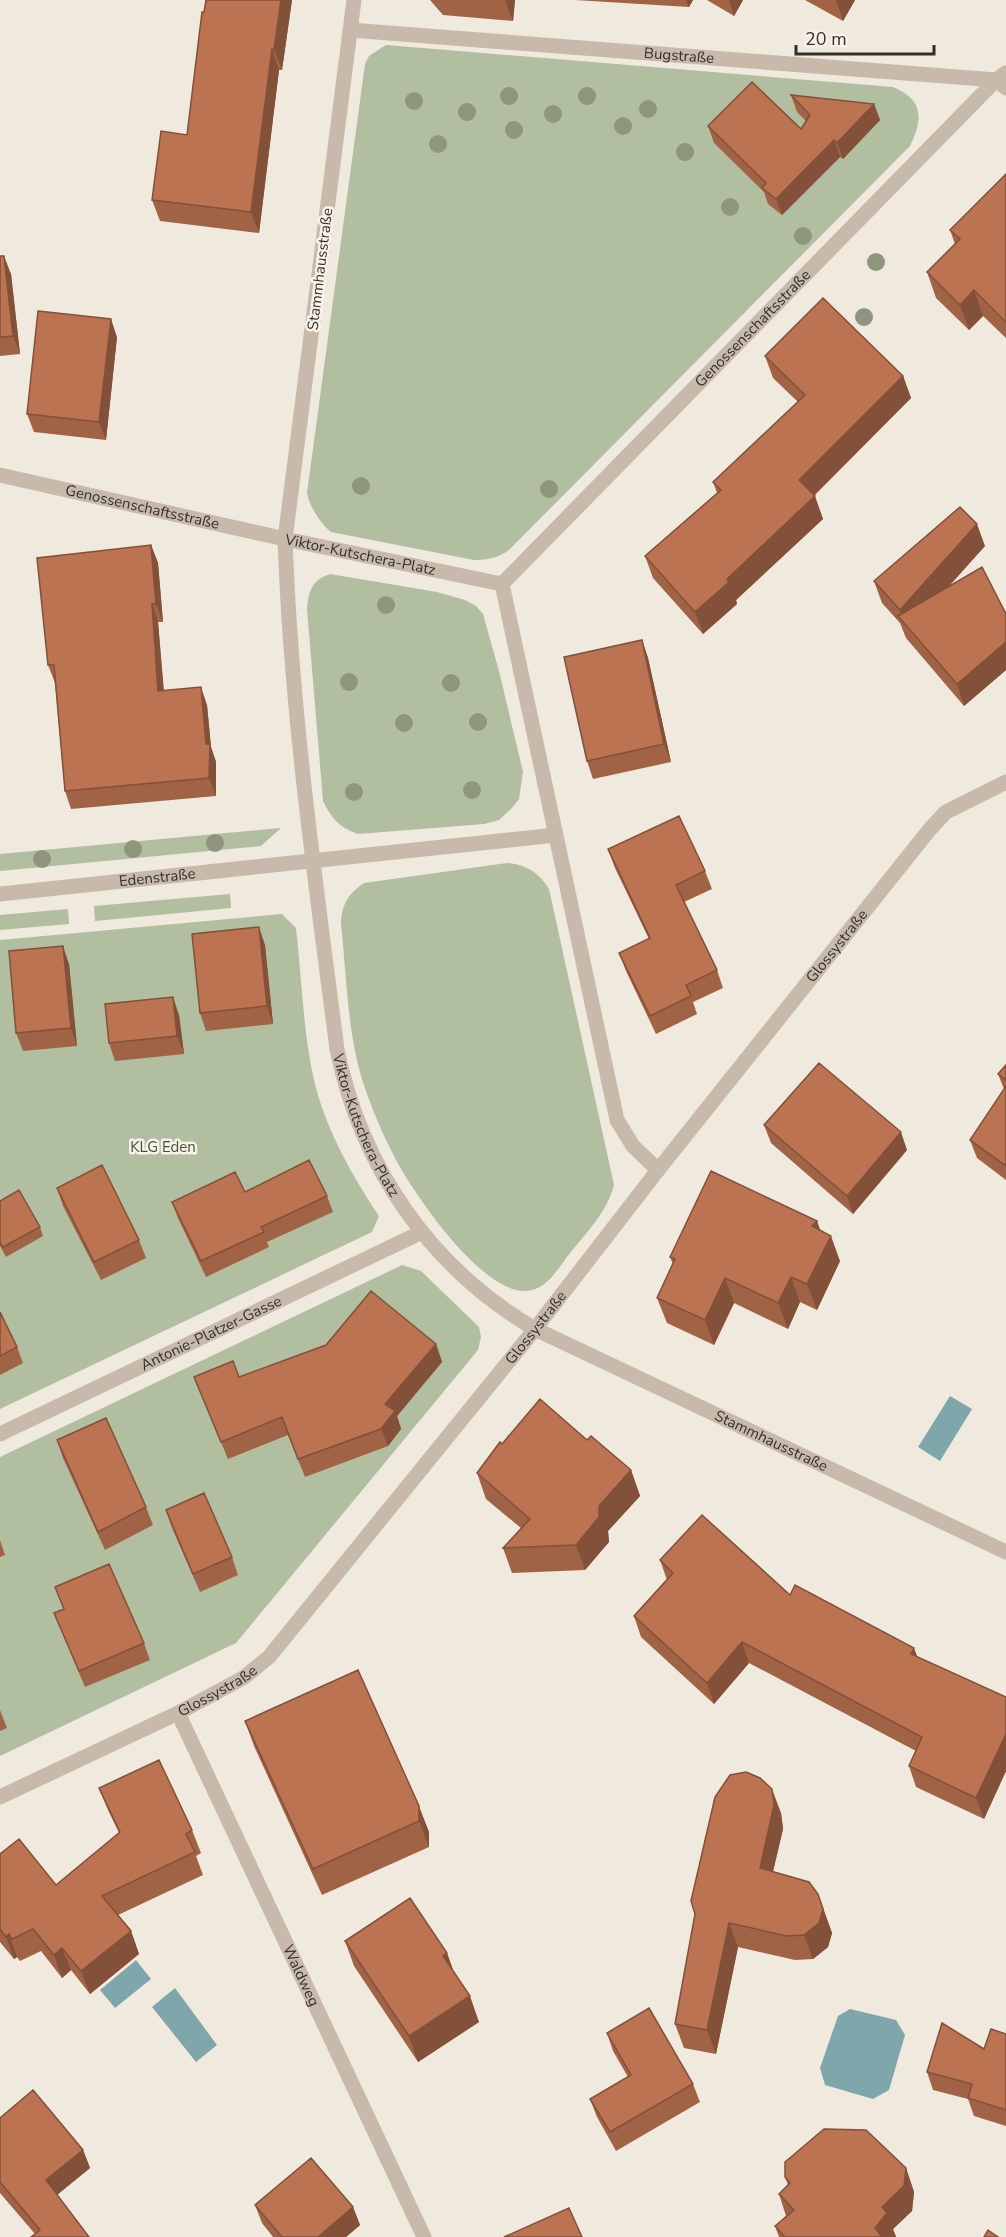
<svg xmlns="http://www.w3.org/2000/svg" width="1006" height="2237" font-family="'Nunito Sans',sans-serif">
<style>
.green{fill:#b1be9f}
.water{fill:#7fa6ab}
.lines{fill:none;stroke-linecap:round;stroke-linejoin:round}
.street{stroke:#c7baab;stroke-width:15}
.tree{fill:#90967e}
.wall{fill:#a16346}
.shaded-wall{fill:#835039}
.building{fill:#bb7351;stroke:#835039;stroke-width:1.5}
.labels{text-anchor:middle;stroke-width:5;stroke-linejoin:round;paint-order:stroke}
.street-label{font-size:15px;fill:#362e29;stroke:#f8f3ea}
.park-label{font-size:15px;fill:#42522f;stroke:#f8f3ea}
</style>
<rect width="100%" height="100%" fill="#f0e9de"/>
<path class="green" d="M 386,45 L 893,87 C 924,100 923,119 910,146 L 509,550 C 497,558 488,560 474,560 L 331,532 C 321,524 309,506 307,493 L 365,64 L 369,56 Z
M 330,574 L 437,592 L 465,600 L 476,606 L 483,614 L 499,671 L 523,772 L 519,799 L 512,808 L 499,820 L 484,824 L 358,834 C 340,828 331,818 323,801 L 307,609 C 309,590 312,580 330,574 Z
M 281,828 L 261,846 L 0,871 L 0,854 Z
M 507,863 C 527,865 539,873 549,889 L 614,1185 C 607,1212 587,1232 570,1253 C 559,1267 549,1286 532,1290 C 487,1302 415,1195 396,1160 C 385,1139 375,1117 367,1094 C 347,1040 347,979 341,923 C 342,904 348,894 364,883 Z
M 230,894 L 231,908 L 95,921 L 94,906 Z
M 68,909 L 69,924 L 0,930 L 0,915 Z
M 282,914 L 296,928 C 302,980 303,1037 316,1088 C 328,1133 353,1177 379,1216 L 372,1232 L 0,1409 L 0,940 Z
M 402,1265 L 421,1271 L 479,1327 L 481,1337 L 478,1350 L 236,1643 L 0,1756 L 0,1457 Z"/>
<path class="water" d="M 950,1396 L 972,1409 L 940,1461 L 918,1447 Z
M 136,1960 L 151,1979 L 115,2008 L 100,1990 Z
M 175,1988 L 217,2045 L 196,2062 L 152,2007 Z
M 850,2009 L 896,2020 L 905,2035 L 889,2090 L 873,2099 L 825,2085 L 820,2068 L 838,2016 Z"/>
<g class="lines">
<g class="street">
<path id="s1" d="M 354,0 L 285,539 C 291,710 315,879 337,1049 C 361,1168 431,1268 535,1329 L 1006,1552"/>
<path id="s2" d="M 350,30 L 996,80 L 1006,88"/>
<path id="s3" d="M 0,475 L 285,539 L 502,584"/>
<path id="s4" d="M 502,584 L 996,80 L 1006,73"/>
<path d="M 502,584 L 617,1120 L 633,1146 L 658,1170"/>
<path id="s5" d="M 0,894 L 556,835"/>
<path id="s6" d="M 0,1434 L 422,1232"/>
<path id="s7" d="M 178,1713 L 424,2237"/>
<path id="s8" d="M 0,1797 L 178,1713 L 243,1678 L 269,1657 L 535,1329 L 658,1170 L 930,829 L 946,812 L 1006,782"/>
</g>
</g>
<g class="tree">
<circle cx="509" cy="96" r="9"/>
<circle cx="587" cy="96" r="9"/>
<circle cx="414" cy="101" r="9"/>
<circle cx="648" cy="109" r="9"/>
<circle cx="467" cy="112" r="9"/>
<circle cx="553" cy="114" r="9"/>
<circle cx="623" cy="126" r="9"/>
<circle cx="514" cy="130" r="9"/>
<circle cx="438" cy="144" r="9"/>
<circle cx="685" cy="152" r="9"/>
<circle cx="730" cy="207" r="9"/>
<circle cx="803" cy="236" r="9"/>
<circle cx="876" cy="262" r="9"/>
<circle cx="864" cy="317" r="9"/>
<circle cx="361" cy="486" r="9"/>
<circle cx="549" cy="489" r="9"/>
<circle cx="386" cy="605" r="9"/>
<circle cx="349" cy="682" r="9"/>
<circle cx="451" cy="683" r="9"/>
<circle cx="478" cy="722" r="9"/>
<circle cx="404" cy="723" r="9"/>
<circle cx="472" cy="790" r="9"/>
<circle cx="354" cy="792" r="9"/>
<circle cx="215" cy="843" r="9"/>
<circle cx="133" cy="849" r="9"/>
<circle cx="42" cy="859" r="9"/>
</g>
<path class="wall" d="M 292,0 L 282,70 L 279,70 L 259,233 L 160,221 L 152,200 L 187,135 L 204,12 Z
M 430,0 L 515,0 L 513,21 L 443,15 Z
M 575,0 L 693,0 L 689,7 Z
M 707,0 L 743,0 L 734,16 Z
M 805,0 L 855,0 L 843,21 Z
M 791,95 L 874,104 L 880,120 L 843,159 L 840,157 L 782,215 L 768,204 L 764,192 L 714,143 L 708,126 L 801,129 L 806,121 L 797,112 Z
M 1006,174 L 1006,338 L 983,316 L 969,330 L 936,298 L 927,272 L 955,244 L 950,230 Z
M 0,256 L 11,274 L 20,354 L 0,356 Z
M 117,337 L 106,440 L 34,432 L 27,414 Z
M 765,356 L 903,376 L 911,398 L 814,496 L 823,519 L 736,600 L 737,604 L 703,634 L 653,578 L 645,556 L 717,493 L 713,482 L 798,402 L 773,378 Z
M 151,545 L 158,563 L 163,622 L 158,622 L 164,691 L 207,705 L 211,747 L 216,762 L 216,796 L 71,809 L 65,791 L 55,683 L 48,665 Z
M 985,546 L 947,587 L 1006,614 L 1006,670 L 964,706 L 906,638 L 900,623 L 882,603 L 874,581 Z
M 642,640 L 648,658 L 671,762 L 593,779 L 587,761 Z
M 608,849 L 705,871 L 712,889 L 684,902 L 717,970 L 723,988 L 693,1002 L 697,1014 L 656,1034 L 626,971 L 619,953 L 649,939 L 615,868 Z
M 265,945 L 273,1024 L 206,1031 L 200,1013 Z
M 69,964 L 77,1046 L 23,1051 L 16,1033 Z
M 179,1015 L 184,1054 L 115,1061 L 109,1043 Z
M 1006,1065 L 1006,1180 L 977,1158 L 970,1140 L 1004,1089 L 998,1074 Z
M 764,1125 L 907,1150 L 853,1214 L 771,1143 Z
M 57,1188 L 139,1240 L 146,1258 L 101,1280 L 63,1206 Z
M 245,1192 L 327,1196 L 333,1212 L 267,1242 L 269,1247 L 206,1277 L 178,1218 L 172,1202 Z
M 0,1201 L 40,1227 L 43,1236 L 6,1257 L 0,1246 Z
M 817,1221 L 820,1231 L 840,1261 L 817,1310 L 800,1302 L 788,1329 L 734,1303 L 714,1345 L 667,1323 L 657,1298 L 673,1264 L 670,1257 Z
M 0,1312 L 17,1347 L 23,1363 L 0,1375 Z
M 436,1344 L 442,1362 L 397,1416 L 401,1429 L 388,1446 L 305,1477 L 288,1435 L 228,1459 L 194,1377 L 239,1377 Z
M 57,1440 L 146,1507 L 153,1525 L 105,1550 L 63,1458 Z
M 587,1440 L 631,1470 L 640,1496 L 608,1531 L 609,1542 L 585,1570 L 512,1573 L 503,1548 L 521,1528 L 486,1499 L 477,1473 L 502,1444 Z
M 166,1510 L 232,1557 L 238,1575 L 200,1592 L 172,1528 Z
M 0,1540 L 5,1555 L 0,1557 Z
M 660,1560 L 790,1595 L 918,1657 L 1006,1697 L 1006,1771 L 984,1819 L 916,1787 L 909,1766 L 916,1751 L 749,1663 L 714,1704 L 641,1637 L 634,1616 L 667,1580 Z
M 55,1587 L 144,1643 L 150,1660 L 85,1687 L 54,1613 L 64,1610 Z
M 358,1670 L 429,1832 L 429,1847 L 322,1895 L 254,1746 L 245,1721 Z
M 0,1710 L 7,1728 L 0,1731 Z
M 99,1788 L 192,1830 L 201,1853 L 196,1856 L 203,1875 L 118,1915 L 131,1931 L 139,1954 L 90,1994 L 71,1970 L 62,1978 L 41,1951 L 20,1961 L 17,1957 L 14,1959 L 0,1942 L 0,1854 L 56,1885 L 119,1833 L 108,1810 Z
M 781,1813 L 783,1829 L 773,1872 L 818,1894 L 832,1933 L 828,1947 L 813,1959 L 795,1960 L 738,1947 L 716,2054 L 684,2048 L 675,2024 Z
M 345,1941 L 447,1953 L 453,1971 L 479,2022 L 418,2062 L 354,1966 Z
M 607,2033 L 693,2084 L 700,2102 L 616,2151 L 597,2117 L 590,2099 L 628,2077 L 613,2051 Z
M 1006,2034 L 1006,2126 L 974,2116 L 968,2099 L 933,2090 L 927,2072 L 984,2049 Z
M 0,2118 L 83,2150 L 90,2168 L 57,2195 L 89,2237 L 35,2234 L 0,2193 Z
M 906,2168 L 914,2192 L 912,2211 L 893,2229 L 896,2237 L 779,2237 L 775,2226 L 786,2216 L 779,2194 L 788,2185 L 785,2177 Z
M 255,2205 L 353,2207 L 360,2225 L 346,2237 L 273,2237 L 262,2223 Z"/>
<path class="shaded-wall" d="M 281,0 L 292,0 L 282,70 L 274,50 Z
M 505,0 L 515,0 L 513,21 Z
M 686,0 L 693,0 L 689,7 Z
M 729,0 L 743,0 L 734,16 Z
M 836,0 L 855,0 L 843,21 Z
M 272,49 L 279,70 L 259,233 L 251,212 Z
M 874,104 L 880,120 L 843,159 L 837,143 Z
M 834,140 L 840,157 L 782,215 L 776,199 Z
M 4,256 L 11,274 L 20,354 L 13,336 Z
M 974,290 L 983,316 L 969,330 L 960,305 Z
M 111,319 L 117,337 L 106,440 L 99,422 Z
M 903,376 L 911,398 L 807,502 L 799,480 Z
M 815,496 L 823,519 L 736,600 L 737,604 L 703,634 L 695,612 L 727,579 Z
M 977,524 L 985,546 L 910,630 L 906,625 L 900,610 Z
M 151,545 L 158,563 L 163,622 L 156,604 Z
M 152,604 L 158,622 L 165,709 L 158,691 Z
M 642,640 L 648,658 L 671,762 L 664,744 Z
M 1006,642 L 1006,670 L 964,706 L 957,684 Z
M 201,687 L 207,705 L 211,747 L 216,762 L 216,796 L 209,778 Z
M 259,927 L 265,945 L 273,1024 L 267,1006 Z
M 63,946 L 69,964 L 77,1046 L 71,1028 Z
M 173,997 L 179,1015 L 184,1054 L 177,1036 Z
M 901,1132 L 907,1150 L 853,1214 L 847,1196 Z
M 817,1221 L 826,1246 L 831,1236 L 840,1261 L 817,1310 L 807,1284 L 812,1226 Z
M 791,1277 L 800,1302 L 788,1329 L 778,1303 Z
M 725,1278 L 734,1303 L 714,1345 L 705,1320 Z
M 436,1344 L 442,1362 L 397,1416 L 401,1429 L 388,1446 L 381,1429 L 385,1404 Z
M 631,1470 L 640,1496 L 608,1531 L 609,1542 L 585,1570 L 576,1545 L 599,1506 Z
M 742,1642 L 749,1663 L 714,1704 L 707,1683 Z
M 914,1648 L 922,1669 L 911,1654 Z
M 1006,1734 L 1006,1771 L 984,1819 L 976,1798 Z
M 772,1789 L 781,1813 L 783,1829 L 768,1892 L 760,1868 Z
M 419,1806 L 429,1832 L 429,1847 L 419,1821 Z
M 818,1894 L 832,1933 L 828,1947 L 813,1959 L 804,1935 Z
M 729,1923 L 738,1947 L 716,2054 L 707,2030 Z
M 131,1931 L 139,1954 L 90,1994 L 81,1971 Z
M 9,1934 L 17,1957 L 14,1959 L 6,1937 Z
M 62,1948 L 71,1970 L 62,1978 L 54,1955 Z
M 447,1953 L 456,1978 L 443,1956 Z
M 470,1996 L 479,2022 L 418,2062 L 409,2036 Z
M 83,2150 L 90,2168 L 53,2198 L 46,2180 Z
M 906,2168 L 914,2192 L 912,2211 L 893,2229 L 896,2237 L 878,2237 L 875,2228 L 882,2207 Z
M 353,2207 L 360,2225 L 346,2237 L 318,2237 Z"/>
<path class="building" d="M 206,0 L 281,0 L 274,50 L 272,49 L 251,212 L 152,200 L 161,131 L 187,135 L 202,12 L 204,12 Z
M 752,82 L 801,129 L 810,115 L 791,95 L 874,104 L 837,143 L 834,140 L 776,199 L 762,188 L 766,183 L 708,126 Z
M 1006,174 L 1006,322 L 974,290 L 960,305 L 927,272 L 960,239 L 950,230 Z
M 0,256 L 4,256 L 13,336 L 0,337 Z
M 823,298 L 903,376 L 799,480 L 815,496 L 727,579 L 729,582 L 695,612 L 645,556 L 721,490 L 713,482 L 805,395 L 765,356 Z
M 38,311 L 111,319 L 99,422 L 27,414 Z
M 960,507 L 977,524 L 900,610 L 874,581 Z
M 151,545 L 156,604 L 152,604 L 158,691 L 201,687 L 206,744 L 210,744 L 209,778 L 65,791 L 54,665 L 48,665 L 37,558 Z
M 982,567 L 1006,614 L 1006,642 L 957,684 L 898,616 Z
M 642,640 L 664,744 L 587,761 L 564,657 Z
M 679,816 L 705,871 L 676,885 L 717,970 L 686,985 L 691,996 L 650,1016 L 619,953 L 650,938 L 608,849 Z
M 259,927 L 267,1006 L 200,1013 L 192,934 Z
M 63,946 L 71,1028 L 16,1033 L 9,951 Z
M 173,997 L 177,1036 L 109,1043 L 105,1004 Z
M 819,1063 L 901,1132 L 847,1196 L 764,1125 Z
M 1006,1065 L 1006,1080 L 998,1074 Z
M 1006,1086 L 1006,1166 L 970,1140 Z
M 309,1160 L 327,1196 L 261,1227 L 264,1232 L 201,1261 L 172,1202 L 235,1172 L 245,1192 Z
M 102,1165 L 139,1240 L 94,1262 L 57,1188 Z
M 711,1171 L 817,1221 L 812,1226 L 831,1236 L 807,1284 L 791,1277 L 778,1303 L 725,1278 L 705,1320 L 657,1298 L 675,1259 L 670,1257 Z
M 19,1190 L 40,1227 L 3,1247 L 0,1243 L 0,1201 Z
M 371,1291 L 436,1344 L 385,1404 L 395,1411 L 381,1429 L 298,1459 L 282,1417 L 221,1442 L 194,1377 L 233,1361 L 239,1377 L 326,1345 Z
M 0,1312 L 17,1347 L 0,1356 Z
M 540,1399 L 587,1440 L 591,1436 L 631,1470 L 599,1506 L 599,1517 L 576,1545 L 503,1548 L 530,1519 L 477,1473 L 500,1442 L 502,1444 Z
M 106,1418 L 146,1507 L 98,1532 L 57,1440 Z
M 204,1493 L 232,1557 L 193,1574 L 166,1510 Z
M 702,1515 L 790,1595 L 795,1585 L 914,1648 L 911,1654 L 1006,1697 L 1006,1734 L 976,1798 L 909,1766 L 922,1737 L 742,1642 L 707,1683 L 634,1616 L 673,1573 L 660,1560 Z
M 109,1564 L 144,1643 L 79,1671 L 54,1613 L 64,1609 L 55,1587 Z
M 358,1670 L 419,1806 L 419,1821 L 313,1869 L 245,1721 Z
M 159,1760 L 192,1830 L 186,1834 L 195,1852 L 102,1896 L 131,1931 L 81,1971 L 62,1948 L 54,1955 L 33,1929 L 12,1939 L 9,1934 L 6,1937 L 0,1929 L 0,1854 L 19,1839 L 56,1885 L 120,1832 L 99,1788 Z
M 746,1772 L 760,1778 L 772,1789 L 774,1805 L 760,1868 L 809,1882 L 818,1894 L 823,1909 L 819,1923 L 804,1935 L 787,1936 L 729,1923 L 707,2030 L 675,2024 L 695,1914 L 691,1901 L 715,1797 L 730,1775 Z
M 410,1898 L 447,1953 L 443,1956 L 470,1996 L 409,2036 L 345,1941 Z
M 649,2008 L 693,2084 L 610,2132 L 590,2099 L 631,2075 L 607,2033 Z
M 942,2023 L 984,2049 L 991,2029 L 1006,2034 L 1006,2110 L 968,2098 L 972,2084 L 927,2072 Z
M 33,2090 L 83,2150 L 46,2180 L 89,2237 L 31,2237 L 40,2230 L 0,2182 L 0,2118 Z
M 824,2129 L 866,2130 L 906,2168 L 904,2186 L 882,2207 L 887,2213 L 875,2228 L 882,2237 L 785,2237 L 775,2226 L 794,2210 L 779,2194 L 790,2183 L 785,2177 L 785,2162 Z
M 311,2158 L 353,2207 L 318,2237 L 282,2237 L 255,2205 Z
M 569,2208 L 582,2237 L 504,2237 Z
M 988,2230 L 998,2237 L 984,2237 Z"/>
<g class="labels">
<g class="street-label">
<text dy="5" stroke="none"><textPath href="#s2" startOffset="330">Bugstraße</textPath></text>
<text transform="translate(320 269) rotate(-83)" y="5">Stammhausstraße</text>
<text dy="5" stroke="none"><textPath href="#s4" startOffset="358">Genossenschaftsstraße</textPath></text>
<text dy="5" stroke="none"><textPath href="#s3" startOffset="146">Genossenschaftsstraße</textPath></text>
<text dy="5" stroke="none"><textPath href="#s3" startOffset="369">Viktor-Kutschera-Platz</textPath></text>
<text dy="5" stroke="none"><textPath href="#s5" startOffset="158">Edenstraße</textPath></text>
<text dy="5" stroke="none"><textPath href="#s8" startOffset="1214">Glossystraße</textPath></text>
<text dy="5" stroke="none"><textPath href="#s1" startOffset="1138">Viktor-Kutschera-Platz</textPath></text>
<text dy="5" stroke="none"><textPath href="#s8" startOffset="728">Glossystraße</textPath></text>
<text dy="5" stroke="none"><textPath href="#s6" startOffset="234">Antonie-Platzer-Gasse</textPath></text>
<text dy="5" stroke="none"><textPath href="#s1" startOffset="1671">Stammhausstraße</textPath></text>
<text dy="5" stroke="none"><textPath href="#s8" startOffset="242">Glossystraße</textPath></text>
<text dy="5" stroke="none"><textPath href="#s7" startOffset="290">Waldweg</textPath></text>
</g>
<g class="park-label">
<text x="163" y="1152">KLG Eden</text>
</g>
</g>
<path d="M796 45v9h138v-9" fill="none" stroke="#362e29" stroke-width="3"/>
<text x="805" y="45" font-size="18" fill="#362e29" stroke="#f8f3ea" stroke-width="4.5" paint-order="stroke">20 m</text>
</svg>
